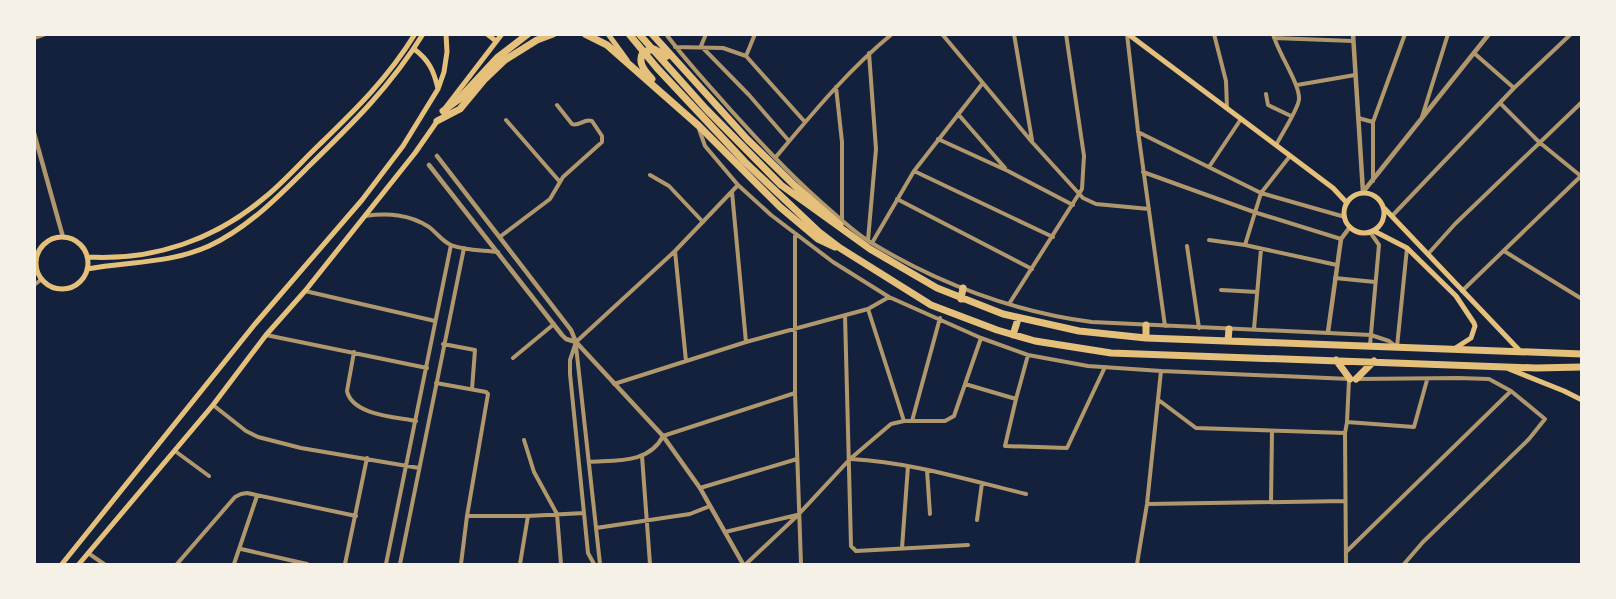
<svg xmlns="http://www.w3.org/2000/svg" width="1616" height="599" font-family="'Source Sans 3',sans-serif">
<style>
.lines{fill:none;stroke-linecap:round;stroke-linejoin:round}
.minor{stroke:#b1986c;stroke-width:4}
.tertiary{stroke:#b1986c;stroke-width:4.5}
.secondary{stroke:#e5c07b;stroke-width:5}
.trunk{stroke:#e5c07b;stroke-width:7}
</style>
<rect width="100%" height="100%" fill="#14213d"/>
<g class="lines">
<path class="minor" d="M 666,34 C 685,60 707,83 728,107 C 758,140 787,172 821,202 C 836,215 852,231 870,242 C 937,283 1014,312 1092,322 L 1371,335 L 1389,341 L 1397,347 L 1407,248
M 706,34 L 701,46 L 749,95 L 789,141
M 942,34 L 1032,142 L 1083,198 L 1096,204 L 1149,209
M 1014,34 L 1032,140
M 1127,34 L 1138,131 L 1165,326
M 1214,34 L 1226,81 L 1227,108
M 1273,34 C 1278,53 1300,84 1299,99 C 1299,108 1281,135 1276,145
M 1274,38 L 1353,41
M 675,47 L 723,48 L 746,56 L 805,122
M 1474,53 L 1514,88
M 746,56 L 755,34
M 1297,85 L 1355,75
M 836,87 L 842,142 L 842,219
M 1266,94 L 1268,105 L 1291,116
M 1500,103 L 1539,142 L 1582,177
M 958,114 L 1005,168
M 1422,117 L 1448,34
M 1358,118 L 1373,122
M 506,120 L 560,182
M 699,129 L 705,146 L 738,185 L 771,215 L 833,262 L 889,297 L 981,338 L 1028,355 L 1088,366 L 1161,371 L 1147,504 L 1137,564
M 1138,132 L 1261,193 L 1345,217
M 938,139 L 1008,171 L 1073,205
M 775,158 C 812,114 848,70 892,34
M 1209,167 L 1241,119
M 914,171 L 1053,237
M 1143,172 L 1254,212 L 1341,239
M 650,175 L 669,186 L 703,222
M 1373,181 L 1373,122 L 1405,34
M 732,192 L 746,342
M 897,199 L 1032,269
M 365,216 C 388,213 409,214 429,227 C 437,233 442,241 451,245 C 465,251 484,250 498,252
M 1392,216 L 1514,88 L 1571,34
M 501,236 L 550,199 L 563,177 L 602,142 L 602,136 L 592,121 C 584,118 579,127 572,124 L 557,105
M 795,236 L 795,393 L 801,564
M 868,240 L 876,149 L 869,53
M 1209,240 L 1245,245 L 1337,265
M 872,243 L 914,171 L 982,84
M 1245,245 L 1261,193 L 1290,156
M 1187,246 L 1199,328
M 675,251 L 686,361
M 1504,251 L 1582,299
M 1428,254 L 1455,224 L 1582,102
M 1335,278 L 1375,282
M 34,285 L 42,279
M 1221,290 L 1257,292
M 305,291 L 435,321
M 1462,291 L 1581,176
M 1009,304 L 1082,189 L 1084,156 L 1066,34
M 868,309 L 904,421
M 845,315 L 851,546 L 856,551 L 968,545
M 1254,329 L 1261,249
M 266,335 L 427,368
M 443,344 L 475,350 L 472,389
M 1370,345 L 1379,245 L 1370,232
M 576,346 L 600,564
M 354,352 L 347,391 C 352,415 396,417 416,421
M 513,358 L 554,324
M 1161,371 L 1350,379
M 1357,379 L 1458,378 L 1489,379 L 1511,391 L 1545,419 L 1529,439 L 1423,542 L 1404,564
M 436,383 L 486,392 L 488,394 L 467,516 L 461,564
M 614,384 L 746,342 L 868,309 L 889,297
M 965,384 L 1016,399 L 1005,446 L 1067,448 L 1105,367
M 1016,399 L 1028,355
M 1160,401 L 1196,428 L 1345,433 L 1347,422 L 1349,380
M 213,405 L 246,431 L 258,437 L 301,448 L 419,468
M 912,421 L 940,318
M 1347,422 L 1414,427 L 1427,380
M 1345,433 L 1346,564
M 524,440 L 534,472 L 557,514 L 561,564
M 175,451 L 209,476
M 642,456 L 650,564
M 851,459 C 910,462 968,480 1026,494
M 589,462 C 616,460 649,464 663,436 L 795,393
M 927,470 L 930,514
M 700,488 L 797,459
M 1271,502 L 1272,431
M 1147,504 L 1345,501
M 467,516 L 528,516 L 584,513
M 977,520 L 982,483
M 596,528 L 690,514 L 710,506
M 725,532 L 797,515
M 902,548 L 908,466
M 241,549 L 307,564
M 1346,552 L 1511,391
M 88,553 L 104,564
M 177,564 L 235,497 L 241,494 L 247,493 L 356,516
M 234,564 L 257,496
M 345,564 L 367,458
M 386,564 L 451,245
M 400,564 L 464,248
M 520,564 L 528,516
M 594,564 L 588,553 L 570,374 L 570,360 L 576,342 L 675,251 L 738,185
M 746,564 L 798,515 L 850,459 L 891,424 L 904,421 L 945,421 L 954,416 L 981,338"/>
<path class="tertiary" d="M 1353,34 L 1363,192
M 34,38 L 45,34
M 34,133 L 63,237
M 437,156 L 571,330 L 576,342 L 663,436 L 700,488 L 743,564
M 429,165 L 562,335 L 566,339 L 576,342
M 1363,192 L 1489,34
M 1328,332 L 1341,239 L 1350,227"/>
<path class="secondary" d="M 487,34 L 496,41
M 608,34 L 627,60
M 1128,34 L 1333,188 L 1347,203
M 414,49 C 429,60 434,71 438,89
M 446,107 L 502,34
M1344 213a20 20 0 1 1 40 0a20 20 0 1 1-40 0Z
M 1384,208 L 1521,352
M 1374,231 L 1407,248 L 1456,296 L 1474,323 L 1475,326 L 1471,338 L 1454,349
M36 263a26 26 0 1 1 52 0a26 26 0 1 1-52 0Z
M 87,257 C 153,261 214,240 264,198 C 284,182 301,162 320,144 C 356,109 388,78 415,34
M 87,269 C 129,261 169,264 209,246 C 248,228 279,196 309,166 C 352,124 391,86 423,34
M 1509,369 L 1564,391 L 1582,400
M 62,564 L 255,324 L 362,200 L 403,146 L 438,89 L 444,72 L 447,52 L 446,34
M 79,564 L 213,405 L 266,335 L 305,291 L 415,153 L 438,120"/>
<path class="trunk" d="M 585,34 L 607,45 L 699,126 L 780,207 L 818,239 L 835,247
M 629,34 L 657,68 L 745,162 L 819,232 L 840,248 L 931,305 L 997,330 L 1035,341 L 1111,353 L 1536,368 L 1582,367
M 639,34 L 706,109 L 781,185 L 870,249 L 937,288 L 1003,314 L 1079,331 L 1146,338 L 1582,354
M 652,34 L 747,139 L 795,186 L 840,225
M 652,79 C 645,71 637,63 643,52 L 654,49 L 667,56
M 443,111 L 458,100 L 498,57 L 528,34
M 437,121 L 460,109 L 484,80 L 505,60 L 537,40 L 553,34
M 961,299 L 963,288
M 1013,335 L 1018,319
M 1146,338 L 1146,325
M 1228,341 L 1229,329
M 1336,360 L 1350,379
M 1356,379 L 1374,361"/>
</g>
<rect width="1616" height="599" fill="none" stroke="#f6f1e7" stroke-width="72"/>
</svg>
